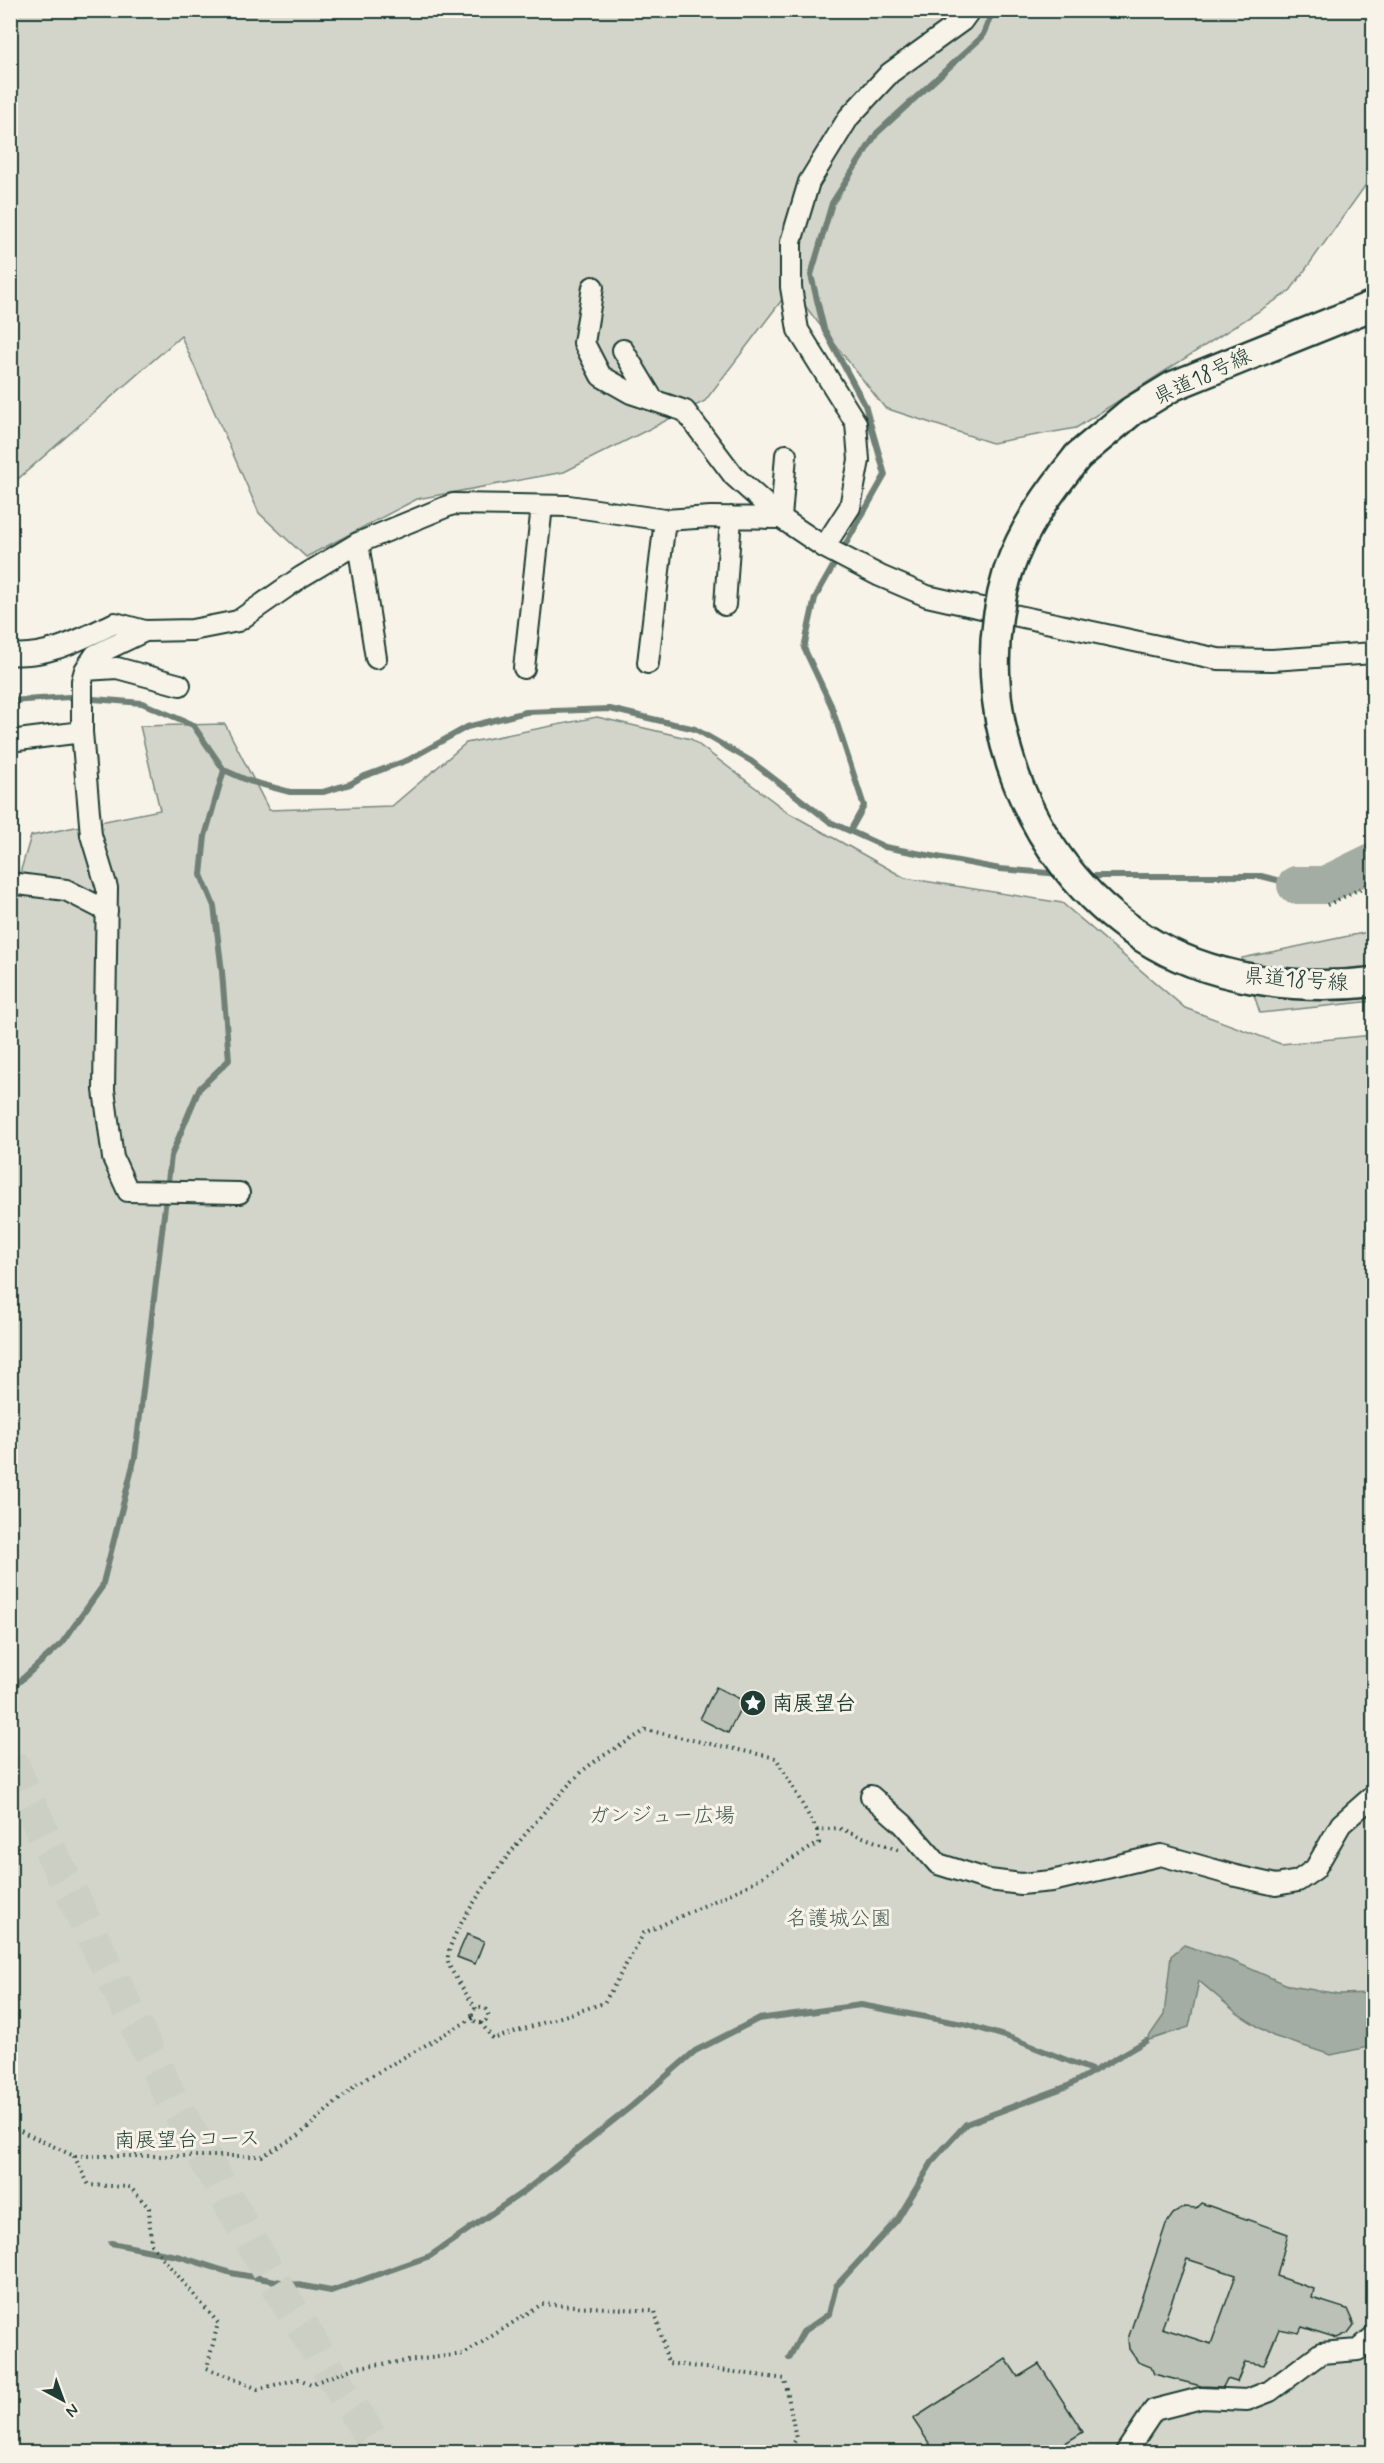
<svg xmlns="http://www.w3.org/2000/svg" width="1384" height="2463" font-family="Mynerve,'Klee One',sans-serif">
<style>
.green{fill:#d3d5ca;stroke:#79897f;stroke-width:1.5}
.water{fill:#a4ada3;stroke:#6f8077;stroke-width:1.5}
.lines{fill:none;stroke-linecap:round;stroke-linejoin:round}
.stream{stroke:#6f8077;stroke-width:6}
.river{stroke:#a4ada3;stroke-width:38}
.building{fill:#bbc1b6;stroke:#1f3d34;stroke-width:1.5;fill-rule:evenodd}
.motorway-tunnel{stroke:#cccfc4;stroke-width:33;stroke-dasharray:33 16;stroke-linecap:butt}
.minor-casing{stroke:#1f3d34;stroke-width:24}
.secondary-casing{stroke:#1f3d34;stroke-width:33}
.path{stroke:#1f3d34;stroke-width:4;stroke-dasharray:1.5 4.5;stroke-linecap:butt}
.minor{stroke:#f7f3e8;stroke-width:20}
.secondary{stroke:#f7f3e8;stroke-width:28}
.secondary-bridge-casing{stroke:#1f3d34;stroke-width:33;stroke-linecap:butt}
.secondary-bridge{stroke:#f7f3e8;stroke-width:28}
.labels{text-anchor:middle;stroke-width:6;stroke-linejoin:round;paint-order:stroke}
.street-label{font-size:21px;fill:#1f3d34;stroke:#f7f3e8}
.poi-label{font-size:21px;font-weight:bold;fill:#1f3d34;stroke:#f7f3e8;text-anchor:start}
.park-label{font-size:21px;fill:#435b52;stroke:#f7f3e8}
</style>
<rect width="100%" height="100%" fill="#f7f3e8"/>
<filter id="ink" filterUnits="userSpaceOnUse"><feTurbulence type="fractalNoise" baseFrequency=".0167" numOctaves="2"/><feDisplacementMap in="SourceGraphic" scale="12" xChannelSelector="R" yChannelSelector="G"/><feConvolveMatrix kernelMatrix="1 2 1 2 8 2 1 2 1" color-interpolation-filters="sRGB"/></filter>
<g filter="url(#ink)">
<path class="green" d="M 11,11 L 1373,11 L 1373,177 L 1370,179 L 1290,291 L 1076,428 L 992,443 L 885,408 L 791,288 L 705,401 L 564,472 L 417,499 L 306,557 L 259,513 L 181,336 L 11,485 Z
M 597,717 L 691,739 L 789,813 L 905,878 L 1062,903 L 1185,1008 L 1281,1044 L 1373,1035 L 1373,2452 L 11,2452 L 10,907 L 31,836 L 160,810 L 140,726 L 225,724 L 269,810 L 392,806 L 466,743 Z
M 1373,931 L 1373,1001 L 1260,1013 L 1242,958 Z"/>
<path class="water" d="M 1184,1945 L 1235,1962 L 1290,1986 L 1339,1994 L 1373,1993 L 1373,2046 L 1331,2055 L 1273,2036 L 1238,2014 L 1199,1981 L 1189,2027 L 1146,2041 L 1164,2015 L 1171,1956 Z"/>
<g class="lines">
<path class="stream" d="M 10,701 L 69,697 L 142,703 L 193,725 L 224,770 L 249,781 L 290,792 L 323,792 L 350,784 L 362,777 L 408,760 L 467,727 L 526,712 L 610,709 L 695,729 L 751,761 L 830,822 L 885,847 L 1000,869 L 1061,874
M 850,831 L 864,806 L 831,705 L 804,648 L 815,598 L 885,475 L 865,405 L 824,329 L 811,275 L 832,203 L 877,133 L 982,37 L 993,10
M 1086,876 L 1261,876 L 1296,885
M 10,1690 L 62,1643 L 102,1587 L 135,1457 L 171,1156 L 199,1089 L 229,1060 L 222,972 L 214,906 L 201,875 L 205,836 L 224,770
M 111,2243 L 181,2257 L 231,2273 L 331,2291 L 430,2256 L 526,2190 L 633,2105 L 695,2051 L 758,2019 L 861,2005 L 968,2025 L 1011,2038 L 1094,2071
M 789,2358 L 803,2332 L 829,2314 L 836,2286 L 897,2220 L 934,2159 L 966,2124 L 1068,2086 L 1146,2041"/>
<path class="river" d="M 1296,885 L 1325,885 L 1374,861"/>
</g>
<path class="building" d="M 716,1687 L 744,1701 L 728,1733 L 700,1719 Z
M 467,1934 L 484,1941 L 475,1964 L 457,1957 Z
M 1201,2203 L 1288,2234 L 1277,2276 L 1314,2289 L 1312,2298 L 1347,2309 L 1354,2325 L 1348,2333 L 1337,2338 L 1302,2327 L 1299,2333 L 1279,2329 L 1264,2365 L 1245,2362 L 1237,2382 L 1227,2379 L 1223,2387 L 1201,2386 L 1154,2374 L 1151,2367 L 1138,2362 L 1129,2349 L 1128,2339 L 1166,2224 L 1173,2214 L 1184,2207 L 1196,2208 ZM 1187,2259 L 1236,2275 L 1211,2344 L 1162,2328 Z
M 1006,2359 L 1018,2377 L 1039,2364 L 1083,2432 L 1051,2452 L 935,2452 L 913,2419 Z"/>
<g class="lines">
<path class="motorway-tunnel" d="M 10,1759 L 52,1853 L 169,2094 L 270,2275 L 380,2452"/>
<defs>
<path id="minor" d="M 593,287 L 584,343 L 601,376 L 631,393 L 685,411 L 734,476 L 781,518
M 623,350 L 653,400
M 781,518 L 786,455
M 358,543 L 376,658
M 824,547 L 850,507 L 859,460 L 856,423 L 798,330 L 791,287 L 791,242 L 809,182 L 849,117 L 890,73 L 962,21 L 970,10
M 725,605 L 731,517
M 10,654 C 48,658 82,638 115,623 L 145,631
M 648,663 L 665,520
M 524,668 L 542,506
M 85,670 L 117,668 L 180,685
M 10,741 L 82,732
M 10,883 L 66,890 L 107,911
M 239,1193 L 128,1191 L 113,1158 L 104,1090 L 107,888 L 91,835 L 82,732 L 82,681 L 85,670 L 95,655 L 145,631 L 192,630 L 238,621 L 301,577 L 358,543 L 453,504 L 569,506 L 665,520 L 711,517 L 781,518 L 824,547 L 880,576 L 927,596 L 949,601 L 1218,659 L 1272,660 L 1374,653
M 871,1796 L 903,1824 L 938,1864 L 989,1880 L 1021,1884 L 1052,1881 L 1161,1855 L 1236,1876 L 1276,1885 L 1298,1881 L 1315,1869 L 1341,1824 L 1374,1795
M 1126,2452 L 1154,2410 L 1201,2398 L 1247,2400 L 1270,2391 L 1321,2353 L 1358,2350 L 1374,2336"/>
<path id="secondary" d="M 1078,456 L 1132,411 L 1173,386 L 1374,305"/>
</defs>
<use href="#minor" class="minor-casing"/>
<use href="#secondary" class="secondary-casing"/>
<path class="path" d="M 1327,905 L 1374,882
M472 2015a8 8 0 1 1 16 0a8 8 0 1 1-16 0Z
M 476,2009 C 469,1997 450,1972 448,1961 C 443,1926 556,1794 585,1769 C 603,1754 626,1743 646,1730 L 776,1758 L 817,1830 L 838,1828 L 901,1851
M 481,2023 L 493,2039 L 604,2003 L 644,1933 L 745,1887 L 819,1843 L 817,1830
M 10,2126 L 74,2156 L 262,2156 L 298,2136 L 357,2084 L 473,2018
M 74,2156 L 89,2185 L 130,2187 L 149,2208 L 151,2244 L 218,2323 L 207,2368 L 258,2389 L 299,2379 L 311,2384 L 357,2367 L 464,2354 L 542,2304 L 655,2311 L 668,2363 L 785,2379 L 796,2439 L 788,2452"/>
<use href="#minor" class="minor"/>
<use href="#secondary" class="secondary"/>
<defs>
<path id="secondary-bridge" d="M 1078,456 C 1050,491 1022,529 1008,572 C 967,707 1024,861 1142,937 C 1208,980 1297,991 1374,982"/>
</defs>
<use href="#secondary-bridge" class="secondary-bridge-casing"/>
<use href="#secondary-bridge" class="secondary-bridge"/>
</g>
</g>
<defs>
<symbol id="sight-disc" viewBox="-11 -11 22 22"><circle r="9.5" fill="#1f3d34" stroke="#f7f3e8"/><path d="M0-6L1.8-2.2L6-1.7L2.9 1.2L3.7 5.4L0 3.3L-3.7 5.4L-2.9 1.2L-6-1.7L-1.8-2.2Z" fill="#fff"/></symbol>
</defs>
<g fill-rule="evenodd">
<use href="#sight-disc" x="738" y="1688" width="30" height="30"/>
</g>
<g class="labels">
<g class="street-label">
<text transform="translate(1202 376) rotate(-25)" y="7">県道18号線</text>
<text transform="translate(1296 979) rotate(4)" y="7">県道18号線</text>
<text transform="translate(187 2139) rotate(-1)" y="7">南展望台コース</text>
</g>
<g class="poi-label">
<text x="772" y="1710">南展望台</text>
</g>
<g class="park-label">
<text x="662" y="1822">ガンジュー広場</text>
<text x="839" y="1925">名護城公園</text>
</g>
</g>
<rect width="1384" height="2463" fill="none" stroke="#f7f3e8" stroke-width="36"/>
<rect x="18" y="18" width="1348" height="2427" fill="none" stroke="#1f3d34" stroke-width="2" filter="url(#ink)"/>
<g transform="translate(63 2400) rotate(139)" stroke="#f7f3e8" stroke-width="4.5" paint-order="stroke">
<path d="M0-4.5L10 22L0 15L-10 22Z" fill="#1f3d34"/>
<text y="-9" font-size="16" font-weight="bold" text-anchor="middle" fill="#1f3d34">N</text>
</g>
</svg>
